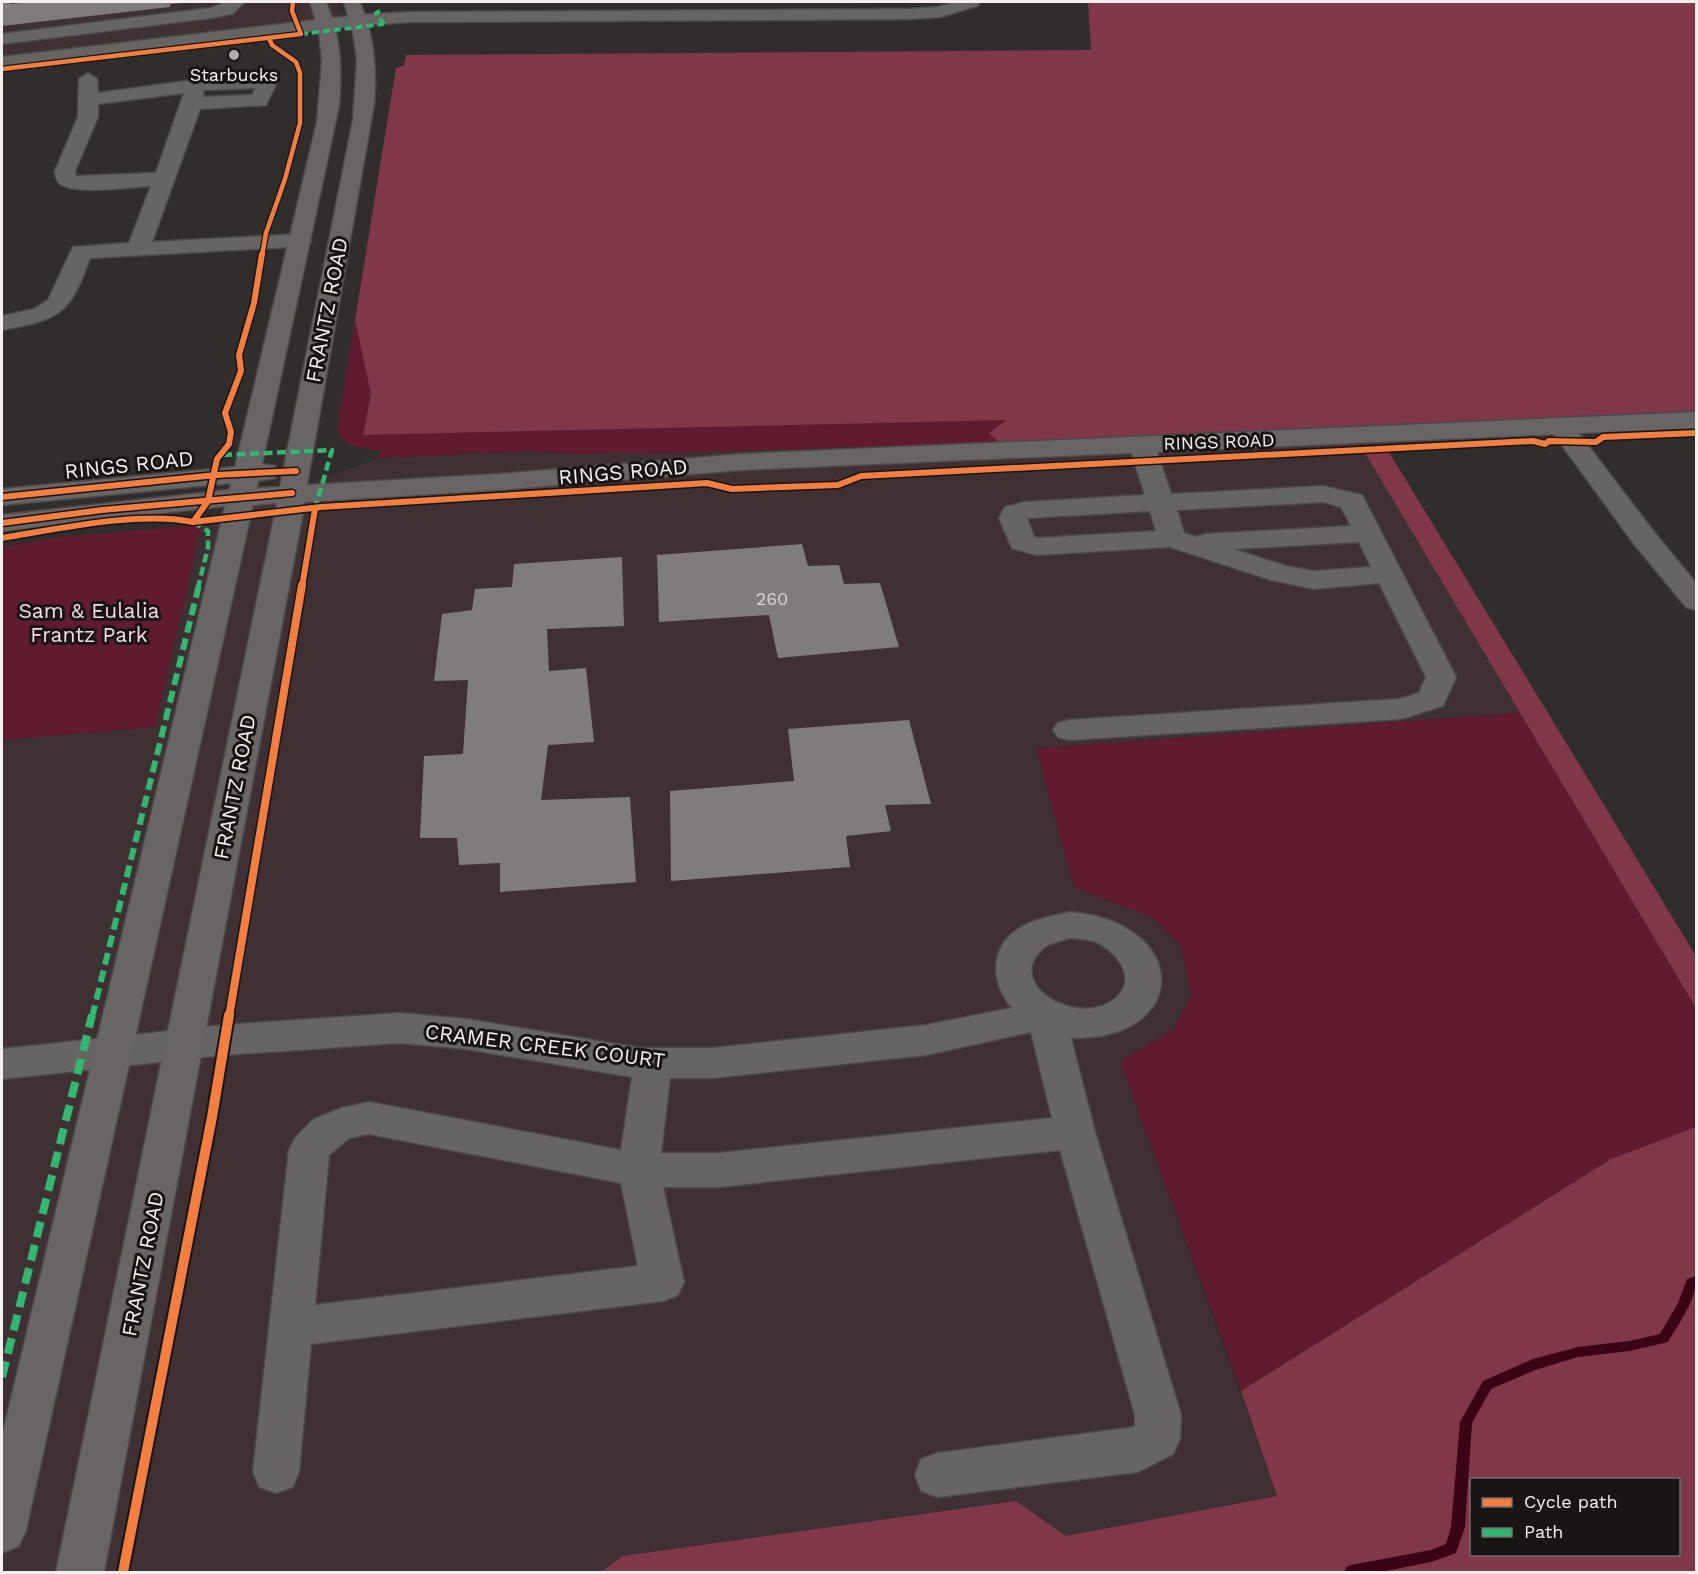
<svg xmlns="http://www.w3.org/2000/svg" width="1698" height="1574" font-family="'Work Sans',sans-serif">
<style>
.built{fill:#3f3033}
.green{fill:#601b2f}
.forest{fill:#803748;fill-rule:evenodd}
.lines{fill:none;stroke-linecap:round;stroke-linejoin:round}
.stream{fill:#3a0415;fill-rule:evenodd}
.building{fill:#807c7c}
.minor-casing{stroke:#4c4949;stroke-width:3}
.major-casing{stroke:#4c4949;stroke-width:3}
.minor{fill:#676464;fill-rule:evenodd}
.major{fill:#696465;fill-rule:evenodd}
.quiet-far3{stroke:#33b770;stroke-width:4;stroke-dasharray:7 4;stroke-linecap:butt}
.quiet-far2{stroke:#33b770;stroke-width:4.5;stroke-dasharray:9 4.5;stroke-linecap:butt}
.quiet-far1{stroke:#33b770;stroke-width:6;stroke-dasharray:12 6;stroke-linecap:butt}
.quiet{stroke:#33b770;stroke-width:8;stroke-dasharray:16 8;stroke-linecap:butt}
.cycleway-far3-casing{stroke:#191515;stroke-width:7}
.cycleway-far2-casing{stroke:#191515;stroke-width:9}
.cycleway-far1-casing{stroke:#191515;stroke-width:11}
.cycleway-casing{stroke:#191515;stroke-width:14}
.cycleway-far3{stroke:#f27e40;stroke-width:4.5}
.cycleway-far2{stroke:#f27e40;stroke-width:6}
.cycleway-far1{stroke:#f27e40;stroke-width:8}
.cycleway{stroke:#f27e40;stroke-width:10}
.poi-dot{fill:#b1abac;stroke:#191515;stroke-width:2}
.labels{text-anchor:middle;stroke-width:6;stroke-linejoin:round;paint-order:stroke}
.far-poi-label{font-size:18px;fill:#f5eff0;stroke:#191515}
.far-street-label{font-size:18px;fill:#f5eff0;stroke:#191515}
.number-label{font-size:18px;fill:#d8d2d3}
.street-label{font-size:21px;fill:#f5eff0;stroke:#191515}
.park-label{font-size:21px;fill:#f6dce0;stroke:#191515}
</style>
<rect width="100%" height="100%" fill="#322d2d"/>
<path class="built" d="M 2,2 L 337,2 L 347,24 L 2,66 Z
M 1351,428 L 1520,713 L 1036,748 L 1074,887 L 1153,918 L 1181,946 L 1191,996 L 1173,1030 L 1120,1061 L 1277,1496 L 1066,1536 L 1016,1501 L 623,1556 L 601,1572 L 2,1572 L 2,740 L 155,727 L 201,525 L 379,458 L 530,451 L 571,454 L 914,447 Z"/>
<path class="green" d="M 355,320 L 371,394 L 363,435 L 1007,420 L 990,433 L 1000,443 L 659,453 L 571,454 L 530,451 L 379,458 L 379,450 C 361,448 346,449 337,431 Z
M 201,525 L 155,727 L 2,740 L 2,547 L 60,537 Z
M 1520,713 L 1696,1008 L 1696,1127 L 1611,1159 L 1241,1391 L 1120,1061 L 1173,1030 L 1191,996 L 1181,946 L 1153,918 L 1074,887 L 1036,748 Z"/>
<path class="forest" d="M 1088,2 L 1696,2 L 1696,411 L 1000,443 L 989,433 L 1006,420 L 363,435 L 371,394 L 355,320 L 396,68 L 404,65 L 406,55 L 1091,50 Z
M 1384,444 L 1696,956 L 1696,1008 L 1361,446 Z
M 1696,1127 L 1696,1572 L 601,1572 L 623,1556 L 1016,1501 L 1066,1536 L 1277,1496 L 1241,1391 L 1611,1159 ZM 1472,1480 L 1678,1480 L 1678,1554 L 1472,1554 Z"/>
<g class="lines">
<path class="stream" d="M 1696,1276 C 1698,1298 1679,1323 1668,1342 L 1629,1351 L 1578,1357 L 1535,1370 L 1491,1389 L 1472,1423 L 1465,1527 L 1456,1553 L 1431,1562 L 1381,1572 L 1345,1572 L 1346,1567 L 1351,1565 L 1431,1550 L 1446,1544 L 1451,1527 L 1460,1422 L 1483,1381 L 1533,1359 L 1578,1347 L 1629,1341 L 1660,1334 L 1678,1303 L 1687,1279 Z"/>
</g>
<path class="building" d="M 2,2 L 10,2 L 10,4 L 34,2 L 182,3 L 170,4 L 170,7 L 2,26 Z
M 802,544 L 808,566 L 839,565 L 844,584 L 880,583 L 899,647 L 778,658 L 769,615 L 659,622 L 657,555 Z
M 622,557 L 624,626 L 547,629 L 549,671 L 586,668 L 594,742 L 548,745 L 541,800 L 630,797 L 636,882 L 500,892 L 500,863 L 459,865 L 457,838 L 420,838 L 424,756 L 463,754 L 468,680 L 434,681 L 442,614 L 472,610 L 475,589 L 512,587 L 514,564 Z
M 909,720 L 931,804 L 885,805 L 891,831 L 846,836 L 850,867 L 671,881 L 670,791 L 794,781 L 788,729 Z"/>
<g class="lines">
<defs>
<path id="minor" d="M 226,2 L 245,2 L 232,14 L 211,18 L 2,44 L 2,34 L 211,8 Z
M 955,2 L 980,2 L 977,6 L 940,17 L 910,19 L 411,22 L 359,25 L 2,68 L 2,57 L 359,15 L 411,12 L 910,9 L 938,7 Z
M 88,73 L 97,79 L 98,93 L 216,77 L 275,78 L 277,82 L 266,105 L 200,109 L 152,242 L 300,234 L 308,236 L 311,241 L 308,246 L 90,258 C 69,316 60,319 2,330 L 2,316 L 34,309 L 48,300 L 73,247 L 129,243 L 151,186 C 131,187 76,195 60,184 C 56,181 56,176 55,171 L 78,117 L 79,79 ZM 256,88 L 252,95 L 203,97 L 204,90 ZM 184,93 L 156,173 L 76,176 L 75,171 L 98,117 L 98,104 Z
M 1562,420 L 1571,423 L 1654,532 L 1696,583 L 1696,610 L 1686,607 L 1634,544 L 1553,433 L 1549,428 L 1553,423 Z
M 1142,437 L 1151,439 L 1155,445 L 1171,494 L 1323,486 L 1362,495 L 1456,677 L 1443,706 L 1401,719 L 1069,740 L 1058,737 L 1053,730 L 1058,723 L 1069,720 L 1399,699 L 1419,693 L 1426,677 L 1379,583 L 1314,589 L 1271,580 L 1170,547 L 1036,555 L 1012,548 L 999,518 L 1005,507 L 1025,502 L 1145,495 L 1129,445 L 1133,439 ZM 1323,502 L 1341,507 L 1351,526 L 1206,534 L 1196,537 L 1184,533 L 1177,510 ZM 1150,511 L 1156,531 L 1039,538 L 1034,537 L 1027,518 ZM 1359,542 L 1371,567 L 1314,571 L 1286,566 L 1233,549 Z
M 1069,912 C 1190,921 1193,1040 1071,1038 L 1095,1132 L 1181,1415 L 1180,1439 L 1173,1454 L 1138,1472 L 938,1497 L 921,1491 L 915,1475 L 921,1459 L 938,1453 L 1135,1427 L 1135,1415 L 1060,1150 L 719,1187 L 663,1187 L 684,1282 L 678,1295 L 663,1301 L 311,1344 L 299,1471 L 293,1487 L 276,1493 L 259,1487 L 253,1471 L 289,1150 L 295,1138 L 314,1119 L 342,1108 L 369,1102 L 621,1150 L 632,1077 L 466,1049 L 400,1043 L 224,1055 L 2,1079 L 2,1049 L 224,1025 L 400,1013 L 466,1019 L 640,1048 L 713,1048 L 926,1025 L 1012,1008 C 990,982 989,947 1020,928 C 1033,919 1054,916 1069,912 ZM 1070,938 C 1077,939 1086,939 1093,941 C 1115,948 1138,978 1117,997 C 1079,1031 1001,983 1044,948 C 1050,942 1062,941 1070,938 ZM 1031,1032 L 1052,1118 L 719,1153 L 661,1153 L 670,1078 L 713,1078 L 926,1055 ZM 369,1134 L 621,1183 L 638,1266 L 315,1305 L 329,1155 L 349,1138 Z"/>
<path id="major" d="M 310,2 L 326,2 C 341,36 342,70 339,106 L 262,464 L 275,466 L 279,472 L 275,478 L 258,481 L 257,488 L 280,487 L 353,120 L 357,60 L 353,32 L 344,2 L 360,2 C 374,35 377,68 374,104 L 307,485 L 499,474 L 742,454 L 1696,412 L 1696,428 L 742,470 L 499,490 L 305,502 L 104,1572 L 56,1572 L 277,503 L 253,505 L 26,1530 L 19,1546 L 2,1553 L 2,1436 L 225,506 L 2,531 L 2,515 L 229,490 L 231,483 L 2,505 L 2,489 L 235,467 L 317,122 L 322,61 L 319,32 Z"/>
</defs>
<use href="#minor" class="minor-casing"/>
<use href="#major" class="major-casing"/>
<use href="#minor" class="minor"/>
<use href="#major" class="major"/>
<path class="quiet-far3" d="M 380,11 L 376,13 L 384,24
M 301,34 L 384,24"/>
<path class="quiet-far2" d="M 223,455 L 332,450 L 315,509
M 193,522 L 208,531 L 208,548 L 198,587"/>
<path class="quiet-far1" d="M 92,1017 L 199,585"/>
<path class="quiet" d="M 2,1377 L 92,1015"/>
<defs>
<path id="cycleway-far3" d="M 2,69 L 301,34 L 292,11 L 293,2
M 262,256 L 266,233 L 285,179 L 300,123 L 300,73 L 296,62 L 272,45 L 269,38"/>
<path id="cycleway-far2" d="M 2,497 L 216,475 L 296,471
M 193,522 L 208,501 L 217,459 L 229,444 L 231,432 L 225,413 L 241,371 L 239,355 L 254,303 L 262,254
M 2,523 L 102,510 L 292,493
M 2,538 C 58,529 138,511 193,522 L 321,507 L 707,483 L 732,489 L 838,485 L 861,476 L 1533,441 L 1545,444 L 1549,441 L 1596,442 L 1603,437 L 1696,433
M 302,587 L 315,509"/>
<path id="cycleway-far1" d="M 229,1017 L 302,585"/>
<path id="cycleway" d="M 123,1572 L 212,1117 L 229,1015"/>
</defs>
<use href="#cycleway-far3" class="cycleway-far3-casing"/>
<use href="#cycleway-far2" class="cycleway-far2-casing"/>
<use href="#cycleway-far1" class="cycleway-far1-casing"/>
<use href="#cycleway" class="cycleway-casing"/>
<use href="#cycleway-far3" class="cycleway-far3"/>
<use href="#cycleway-far2" class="cycleway-far2"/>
<use href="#cycleway-far1" class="cycleway-far1"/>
<use href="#cycleway" class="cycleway"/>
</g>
<circle class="poi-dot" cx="234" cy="55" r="6"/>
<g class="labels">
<g class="far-poi-label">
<text x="234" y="81">Starbucks</text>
</g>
<g class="far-street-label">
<text transform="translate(1219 442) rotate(-2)" y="6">RINGS ROAD</text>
</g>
<g class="number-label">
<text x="772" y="605">260</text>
</g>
<g class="street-label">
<text transform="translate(327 310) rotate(-79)" y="7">FRANTZ ROAD</text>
<text transform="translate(129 465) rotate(-6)" y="7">RINGS ROAD</text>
<text transform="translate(623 472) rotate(-5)" y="7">RINGS ROAD</text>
<text transform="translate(235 787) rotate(-79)" y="7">FRANTZ ROAD</text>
<text transform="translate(545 1046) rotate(7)" y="7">CRAMER CREEK COURT</text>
<text transform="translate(143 1264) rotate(-79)" y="7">FRANTZ ROAD</text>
</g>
<g class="park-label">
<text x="89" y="618">Sam &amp; Eulalia<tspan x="89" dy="24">Frantz Park</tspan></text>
</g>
</g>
<rect width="1698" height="1574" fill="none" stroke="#f5eff0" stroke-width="6"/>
<rect x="1470" y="1478" width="210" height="78" fill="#191515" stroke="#716c6d" stroke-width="1.5"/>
<rect x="1482" y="1498" width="30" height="9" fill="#f27e40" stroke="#716c6d" stroke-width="1.5"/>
<text x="1524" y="1508" font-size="18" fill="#f5eff0">Cycle path</text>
<rect x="1482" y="1528" width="30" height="9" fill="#33b770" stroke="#716c6d" stroke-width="1.5"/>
<text x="1524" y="1538" font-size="18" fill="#f5eff0">Path</text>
</svg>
